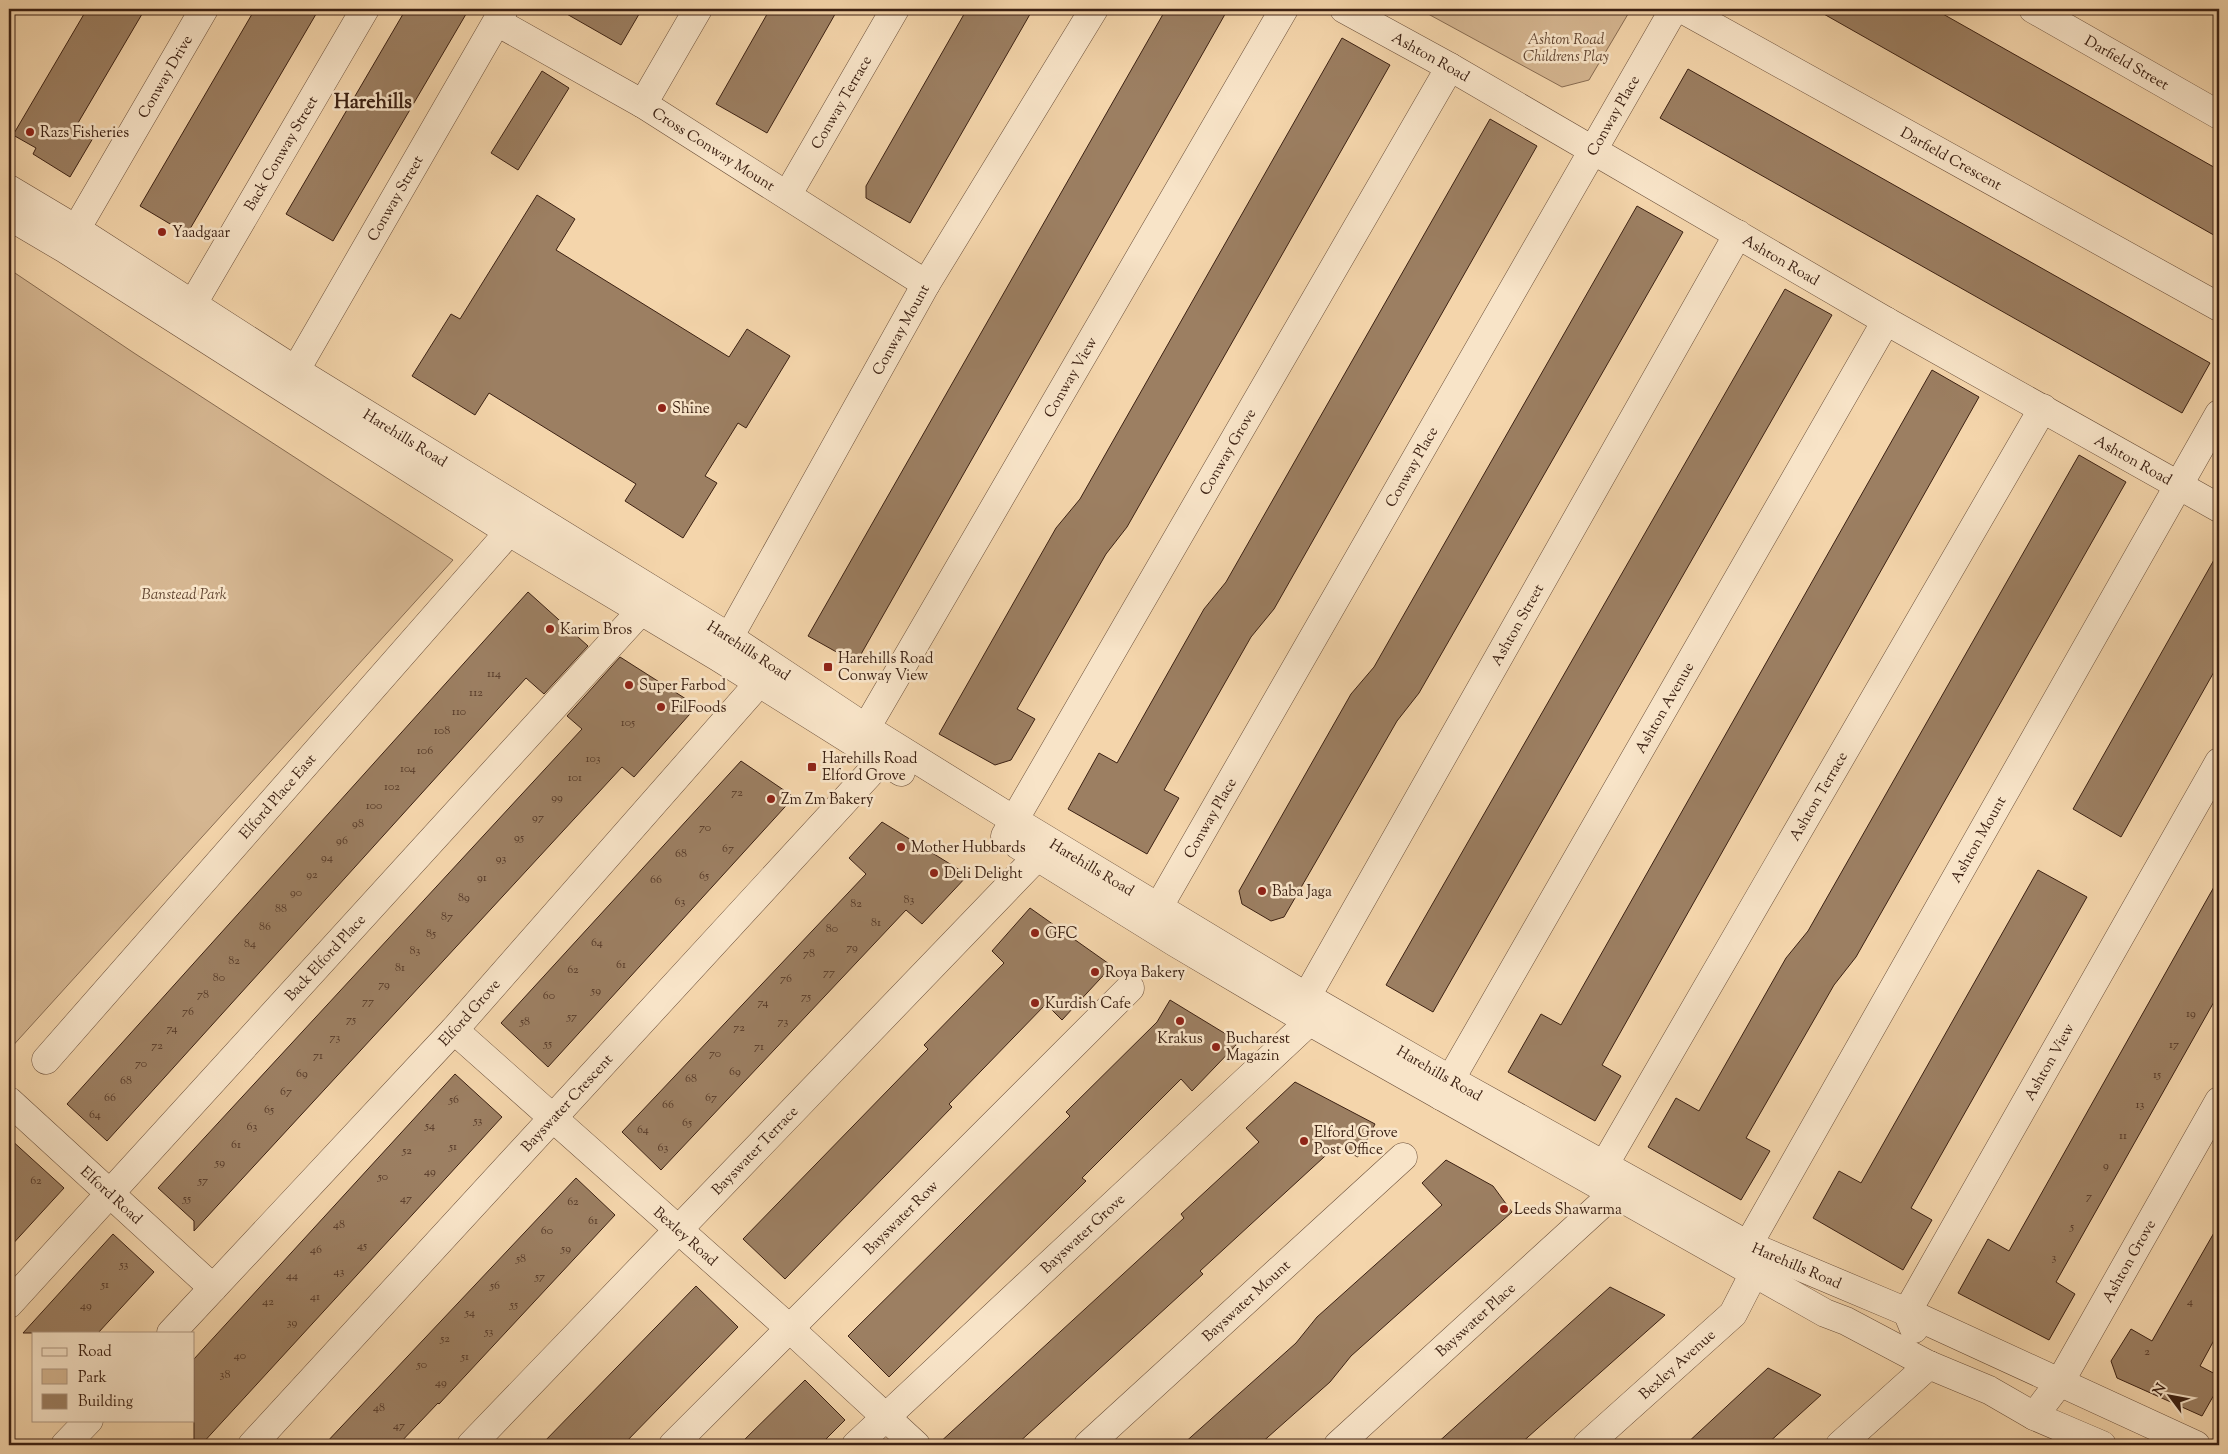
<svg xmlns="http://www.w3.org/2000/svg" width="2228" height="1454" font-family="'Sorts Mill Goudy',serif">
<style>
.green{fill:#d5b691;stroke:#886c52}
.building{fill:#9c7f62;stroke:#3c2113}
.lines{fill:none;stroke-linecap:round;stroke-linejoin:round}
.minor-casing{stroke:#6a4e39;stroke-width:29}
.minor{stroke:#f8e4c8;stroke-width:28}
.poi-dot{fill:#8f2418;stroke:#f8e4c8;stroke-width:2}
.labels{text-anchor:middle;stroke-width:5;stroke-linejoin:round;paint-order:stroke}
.number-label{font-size:12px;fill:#543827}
.park-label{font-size:15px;font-style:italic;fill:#624632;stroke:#f8e4c8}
.street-label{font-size:15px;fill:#3c2113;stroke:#f8e4c8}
.poi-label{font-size:15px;fill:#3c2113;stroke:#f8e4c8;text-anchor:start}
.district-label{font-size:20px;font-weight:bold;fill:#3c2113;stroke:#f8e4c8}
</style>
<rect width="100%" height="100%" fill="#f4d5ab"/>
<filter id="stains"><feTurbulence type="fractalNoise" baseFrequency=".004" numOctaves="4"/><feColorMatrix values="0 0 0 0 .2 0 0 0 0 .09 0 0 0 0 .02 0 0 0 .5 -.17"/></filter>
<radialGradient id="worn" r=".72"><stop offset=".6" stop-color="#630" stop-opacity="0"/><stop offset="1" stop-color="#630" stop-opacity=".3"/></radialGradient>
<path class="green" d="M 1419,9 L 1631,9 L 1589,80 L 1562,87 Z
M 9,269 L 134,353 L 453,560 L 9,1050 Z"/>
<path class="building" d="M 87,9 L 145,9 L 75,128 L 93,138 L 70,177 L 33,154 L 36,148 L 13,135 Z
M 255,9 L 319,9 L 187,234 L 140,206 Z
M 406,9 L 469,9 L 333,241 L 286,214 Z
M 558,9 L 642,9 L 621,45 Z
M 770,9 L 838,9 L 767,133 L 716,104 Z
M 967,9 L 1033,9 L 910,223 L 866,198 L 866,186 Z
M 1166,9 L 1228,9 L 856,663 L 808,636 Z
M 1815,9 L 1934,9 L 2219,170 L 2219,238 Z
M 1342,38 L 1390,65 L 1127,527 L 1106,554 L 1017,709 L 1035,719 L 1011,760 L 995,765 L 939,734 L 1056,528 L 1080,499 Z
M 1688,69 L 2210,363 L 2182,413 L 1660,118 Z
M 542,71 L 569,88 L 518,170 L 491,153 Z
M 1490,119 L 1537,146 L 1274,609 L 1251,637 L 1164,790 L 1179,798 L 1147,854 L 1068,809 L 1099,753 L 1117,763 L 1204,609 L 1226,582 Z
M 537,195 L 575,219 L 556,250 L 729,357 L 747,329 L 790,356 L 746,428 L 738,423 L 705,476 L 717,483 L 683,538 L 625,501 L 636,484 L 489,393 L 475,415 L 412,376 L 451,314 L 460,319 Z
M 1637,206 L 1683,232 L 1419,693 L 1397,721 L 1284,917 L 1271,921 L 1242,904 L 1239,891 L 1351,694 L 1374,667 Z
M 1785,289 L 1832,315 L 1433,1012 L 1386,985 Z
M 1932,370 L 1979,397 L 1602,1065 L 1621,1076 L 1595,1121 L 1508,1072 L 1541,1014 L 1561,1025 Z
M 2079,455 L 2126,482 L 1856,957 L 1834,985 L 1746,1138 L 1770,1151 L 1741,1200 L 1648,1147 L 1676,1098 L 1699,1111 L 1786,958 L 1808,931 Z
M 2219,551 L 2219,663 L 2121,837 L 2073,809 Z
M 528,592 L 588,646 L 544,694 L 526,678 L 107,1141 L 67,1104 Z
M 620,657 L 697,706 L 634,777 L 622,767 L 194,1231 L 194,1221 L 158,1188 L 582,729 L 567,716 Z
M 741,761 L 794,797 L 548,1067 L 501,1023 Z
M 882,822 L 968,875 L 922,924 L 906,910 L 661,1170 L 622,1132 L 866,874 L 849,858 Z
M 2038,870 L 2087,897 L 1911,1208 L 1932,1220 L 1903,1270 L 1813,1218 L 1839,1171 L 1861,1183 Z
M 2219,878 L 2219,993 L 2056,1282 L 2075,1294 L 2049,1340 L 1958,1293 L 1988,1239 L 2009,1251 Z
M 1030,908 L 1112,966 L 1062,1020 L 1046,1004 L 949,1104 L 952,1107 L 785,1279 L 743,1239 L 928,1049 L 924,1045 L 1004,963 L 992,951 Z
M 1170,1000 L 1239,1042 L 1192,1091 L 1181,1079 L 1082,1178 L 1086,1181 L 889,1377 L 848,1336 L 1070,1116 L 1066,1112 L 1157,1022 Z
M 455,1074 L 502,1117 L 201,1445 L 194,1445 L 194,1359 Z
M 1295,1082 L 1375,1124 L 1358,1157 L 1336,1146 L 1200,1271 L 1203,1274 L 1016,1445 L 937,1445 L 1184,1218 L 1181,1214 L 1259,1142 L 1246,1128 Z
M 9,1138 L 64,1188 L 9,1248 Z
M 1446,1160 L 1493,1186 L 1512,1212 L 1351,1356 L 1330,1382 L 1259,1445 L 1182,1445 L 1296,1343 L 1317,1317 L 1442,1205 L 1422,1183 Z
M 576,1178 L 615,1215 L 439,1404 L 438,1403 L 398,1445 L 324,1445 Z
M 2219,1224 L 2219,1331 L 2200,1366 L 2219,1376 L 2219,1386 L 2202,1416 L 2117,1378 L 2111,1361 L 2131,1329 L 2152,1341 Z
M 113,1234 L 154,1272 L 98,1333 L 23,1333 Z
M 696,1286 L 738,1327 L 623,1445 L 541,1445 Z
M 1610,1287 L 1665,1315 L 1519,1445 L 1435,1445 Z
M 1768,1368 L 1821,1395 L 1766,1445 L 1685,1445 Z
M 805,1380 L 845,1420 L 820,1445 L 739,1445 Z"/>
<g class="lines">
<defs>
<g id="minor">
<path id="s1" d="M 1344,9 L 1450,67 L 1886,321 L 2219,508"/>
<path id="s2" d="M 1682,9 L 2219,307"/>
<path id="s3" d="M 2033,9 L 2219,115"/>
<path id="s4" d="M 497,22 L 643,104 L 926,284"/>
<path d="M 643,104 L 698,9"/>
<path id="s5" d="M 9,189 L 76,229 L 295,370 L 729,637 L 866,728 L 1014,820 L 1307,997 L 1451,1080 L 1748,1245 L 1907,1312 L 2196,1445"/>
<path id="s6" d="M 788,194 L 895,9"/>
<path d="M 9,216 L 65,249 L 509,532 L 718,657 L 901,772"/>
<path id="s7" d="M 67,245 L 204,9"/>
<path id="s8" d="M 184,319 L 365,9"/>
<path id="s9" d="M 286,387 L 504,9"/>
<path id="s10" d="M 721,652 L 926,284 L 1094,9"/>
<path id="s11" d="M 858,742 L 1284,9"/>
<path id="s12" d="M 1005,836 L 1450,67"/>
<path d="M 1018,845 L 1176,943 L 1296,1014 L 1825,1313 L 1846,1321 L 1929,1365 L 1989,1390 L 2034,1416 L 2102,1445"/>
<path id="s13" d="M 1150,922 L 1674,9"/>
<path id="s14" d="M 1298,1012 L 1738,234"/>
<path id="s15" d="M 454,1030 L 789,1328 L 916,1445"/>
<path id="s16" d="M 46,1060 L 509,532"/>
<path id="s17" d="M 1441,1096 L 1886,321"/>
<path id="s18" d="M 9,1101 L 213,1288"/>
<path id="s19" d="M 1595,1181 L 2043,408"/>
<path id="s20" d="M 1737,1260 L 1748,1245 L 2219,414"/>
<path id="s21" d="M 9,1304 L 640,612"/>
<path id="s22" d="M 1914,1329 L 1907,1312 L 2219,762"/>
<path id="s23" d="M 171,1333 L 454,1030 L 758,684"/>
<path id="s24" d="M 2034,1416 L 2060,1382 L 2219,1101"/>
<path d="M 65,1445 L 89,1420"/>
<path id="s25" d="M 252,1445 L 882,760"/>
<path id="s26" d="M 471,1445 L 1037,857"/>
<path id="s27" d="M 673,1445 L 1130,988"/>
<path id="s28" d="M 856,1445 L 1310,1021"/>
<path id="s29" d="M 1088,1445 L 1403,1157"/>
<path id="s30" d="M 1338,1445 L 1614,1193"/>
<path id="s31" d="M 1587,1445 L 1733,1314 L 1754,1273"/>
<path d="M 1840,1445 L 1929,1365"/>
</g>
</defs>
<use href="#minor" class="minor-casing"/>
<use href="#minor" class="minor"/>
</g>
<g class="poi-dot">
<circle cx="30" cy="132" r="5"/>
<circle cx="162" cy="232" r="5"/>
<circle cx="662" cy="408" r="5"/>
<circle cx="550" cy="629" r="5"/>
<rect x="823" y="662" width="10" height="10" rx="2.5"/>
<circle cx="629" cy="685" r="5"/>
<circle cx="661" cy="707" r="5"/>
<rect x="807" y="762" width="10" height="10" rx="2.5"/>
<circle cx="771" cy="799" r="5"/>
<circle cx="901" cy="847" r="5"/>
<circle cx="934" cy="873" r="5"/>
<circle cx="1262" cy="891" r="5"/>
<circle cx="1035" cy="933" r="5"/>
<circle cx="1095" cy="972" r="5"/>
<circle cx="1035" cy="1003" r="5"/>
<circle cx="1180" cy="1021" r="5"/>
<circle cx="1216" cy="1047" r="5"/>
<circle cx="1304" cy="1141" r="5"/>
<circle cx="1504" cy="1209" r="5"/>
</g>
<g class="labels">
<g class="number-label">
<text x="494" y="677">114</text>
<text x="476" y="696">112</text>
<text x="459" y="715">110</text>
<text x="628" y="726">105</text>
<text x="442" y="734">108</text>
<text x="425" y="754">106</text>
<text x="593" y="762">103</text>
<text x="408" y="772">104</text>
<text x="575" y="781">101</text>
<text x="392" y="790">102</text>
<text x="737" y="796">72</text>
<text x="557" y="801">99</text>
<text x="374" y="809">100</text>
<text x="538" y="821">97</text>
<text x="358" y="827">98</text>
<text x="705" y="831">70</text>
<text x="519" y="841">95</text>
<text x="342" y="844">96</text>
<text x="728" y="852">67</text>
<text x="681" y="857">68</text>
<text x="327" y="861">94</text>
<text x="501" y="862">93</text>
<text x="312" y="878">92</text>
<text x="704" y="879">65</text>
<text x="482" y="881">91</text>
<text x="656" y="883">66</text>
<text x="296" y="896">90</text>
<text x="464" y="901">89</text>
<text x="909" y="903">83</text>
<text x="680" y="905">63</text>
<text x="856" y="907">82</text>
<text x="281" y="912">88</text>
<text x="447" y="920">87</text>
<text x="876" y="926">81</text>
<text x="265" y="930">86</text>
<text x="832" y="932">80</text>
<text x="431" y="937">85</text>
<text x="597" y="946">64</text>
<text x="250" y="947">84</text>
<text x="852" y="951">79</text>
<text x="415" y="954">83</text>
<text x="809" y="957">78</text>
<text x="234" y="964">82</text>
<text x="621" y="968">61</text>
<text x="400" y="971">81</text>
<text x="573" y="973">62</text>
<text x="829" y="976">77</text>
<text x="219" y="981">80</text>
<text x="786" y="982">76</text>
<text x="384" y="988">79</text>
<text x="596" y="994">59</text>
<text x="203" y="998">78</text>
<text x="549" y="999">60</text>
<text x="806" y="1000">75</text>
<text x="368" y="1005">77</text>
<text x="763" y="1006">74</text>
<text x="188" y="1015">76</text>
<text x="2191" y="1017">19</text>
<text x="572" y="1020">57</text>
<text x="351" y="1023">75</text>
<text x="525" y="1025">58</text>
<text x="783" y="1025">73</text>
<text x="739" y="1031">72</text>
<text x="172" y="1032">74</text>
<text x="335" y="1041">73</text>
<text x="548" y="1047">55</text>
<text x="2174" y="1048">17</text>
<text x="157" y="1049">72</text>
<text x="759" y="1050">71</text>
<text x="715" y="1057">70</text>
<text x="318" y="1059">71</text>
<text x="141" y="1067">70</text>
<text x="735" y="1075">69</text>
<text x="302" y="1077">69</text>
<text x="2157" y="1078">15</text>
<text x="691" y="1082">68</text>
<text x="126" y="1084">68</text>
<text x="286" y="1095">67</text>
<text x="110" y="1101">66</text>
<text x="711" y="1101">67</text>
<text x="454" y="1103">56</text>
<text x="668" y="1108">66</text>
<text x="2140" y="1108">13</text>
<text x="269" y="1113">65</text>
<text x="95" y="1118">64</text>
<text x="478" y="1124">53</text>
<text x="687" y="1126">65</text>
<text x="430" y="1129">54</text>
<text x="252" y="1130">63</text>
<text x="643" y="1133">64</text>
<text x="2123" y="1139">11</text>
<text x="236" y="1148">61</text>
<text x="453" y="1150">51</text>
<text x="663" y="1151">63</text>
<text x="407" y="1154">52</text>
<text x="220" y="1166">59</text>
<text x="2106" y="1169">9</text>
<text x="430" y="1175">49</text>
<text x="383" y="1180">50</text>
<text x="36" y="1184">62</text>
<text x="203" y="1184">57</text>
<text x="2089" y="1200">7</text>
<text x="187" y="1202">55</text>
<text x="406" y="1202">47</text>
<text x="573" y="1205">62</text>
<text x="593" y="1224">61</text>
<text x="339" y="1228">48</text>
<text x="2072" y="1230">5</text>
<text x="547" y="1234">60</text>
<text x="362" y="1249">45</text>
<text x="566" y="1252">59</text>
<text x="316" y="1253">46</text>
<text x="2054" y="1261">3</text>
<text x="521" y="1262">58</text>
<text x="124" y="1268">53</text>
<text x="339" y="1275">43</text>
<text x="292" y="1279">44</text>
<text x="540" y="1280">57</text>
<text x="105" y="1288">51</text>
<text x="495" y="1289">56</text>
<text x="315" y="1300">41</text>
<text x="268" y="1305">42</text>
<text x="2190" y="1305">4</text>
<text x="514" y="1308">55</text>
<text x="86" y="1309">49</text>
<text x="470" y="1316">54</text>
<text x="292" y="1326">39</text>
<text x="489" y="1335">53</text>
<text x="445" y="1342">52</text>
<text x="2147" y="1355">2</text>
<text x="240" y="1359">40</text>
<text x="465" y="1360">51</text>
<text x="422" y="1368">50</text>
<text x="225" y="1378">38</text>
<text x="441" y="1386">49</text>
<text x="379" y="1411">48</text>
<text x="399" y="1429">47</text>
</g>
<g class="park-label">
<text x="1566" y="44">Ashton Road<tspan x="1566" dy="17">Childrens Play</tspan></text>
<text x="184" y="599">Banstead Park</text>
</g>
<g class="street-label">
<text dy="5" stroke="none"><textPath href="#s1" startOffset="99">Ashton Road</textPath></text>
<text dy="5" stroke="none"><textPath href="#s3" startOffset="108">Darfield Street</textPath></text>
<text dy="5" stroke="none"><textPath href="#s7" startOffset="195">Conway Drive</textPath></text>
<text dy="5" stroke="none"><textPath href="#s6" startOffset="106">Conway Terrace</textPath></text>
<text dy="5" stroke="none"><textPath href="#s13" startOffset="930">Conway Place</textPath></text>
<text dy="5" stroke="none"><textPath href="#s4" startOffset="251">Cross Conway Mount</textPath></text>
<text dy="5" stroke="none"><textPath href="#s8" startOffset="192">Back Conway Street</textPath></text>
<text dy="5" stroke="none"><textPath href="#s2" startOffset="308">Darfield Crescent</textPath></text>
<text dy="5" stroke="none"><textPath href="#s9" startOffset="218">Conway Street</textPath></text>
<text dy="5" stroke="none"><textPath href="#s1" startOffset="504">Ashton Road</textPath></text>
<text dy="5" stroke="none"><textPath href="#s10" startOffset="369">Conway Mount</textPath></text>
<text dy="5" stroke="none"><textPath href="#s11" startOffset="422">Conway View</textPath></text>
<text dy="5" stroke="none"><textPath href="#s5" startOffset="468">Harehills Road</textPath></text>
<text dy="5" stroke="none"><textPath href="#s12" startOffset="444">Conway Grove</textPath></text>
<text dy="5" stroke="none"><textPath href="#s1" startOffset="909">Ashton Road</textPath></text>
<text dy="5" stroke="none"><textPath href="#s13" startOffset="525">Conway Place</textPath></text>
<text dy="5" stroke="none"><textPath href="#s14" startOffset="445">Ashton Street</textPath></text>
<text dy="5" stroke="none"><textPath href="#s5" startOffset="872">Harehills Road</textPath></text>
<text dy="5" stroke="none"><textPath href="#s17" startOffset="448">Ashton Avenue</textPath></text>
<text dy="5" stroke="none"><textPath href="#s16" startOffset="351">Elford Place East</textPath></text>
<text dy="5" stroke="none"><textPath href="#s19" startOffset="445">Ashton Terrace</textPath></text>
<text dy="5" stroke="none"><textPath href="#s13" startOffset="120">Conway Place</textPath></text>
<text dy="5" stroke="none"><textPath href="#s20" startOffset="485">Ashton Mount</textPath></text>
<text dy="5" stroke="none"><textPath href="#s5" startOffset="1278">Harehills Road</textPath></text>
<text dy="5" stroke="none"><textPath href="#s21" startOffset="469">Back Elford Place</textPath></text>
<text dy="5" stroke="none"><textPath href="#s23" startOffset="438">Elford Grove</textPath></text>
<text dy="5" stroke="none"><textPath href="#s22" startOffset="306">Ashton View</textPath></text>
<text dy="5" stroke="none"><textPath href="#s5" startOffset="1682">Harehills Road</textPath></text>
<text dy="5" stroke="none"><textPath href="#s25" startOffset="465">Bayswater Crescent</textPath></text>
<text dy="5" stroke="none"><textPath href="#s26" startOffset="409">Bayswater Terrace</textPath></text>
<text dy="5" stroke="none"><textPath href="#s18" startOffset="139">Elford Road</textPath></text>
<text dy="5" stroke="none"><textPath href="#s27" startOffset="322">Bayswater Row</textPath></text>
<text dy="5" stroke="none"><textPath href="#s28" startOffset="310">Bayswater Grove</textPath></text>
<text dy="5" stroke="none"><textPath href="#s15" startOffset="310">Bexley Road</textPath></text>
<text dy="5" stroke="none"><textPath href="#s24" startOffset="182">Ashton Grove</textPath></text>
<text dy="5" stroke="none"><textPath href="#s5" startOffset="2088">Harehills Road</textPath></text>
<text dy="5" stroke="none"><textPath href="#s29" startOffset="214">Bayswater Mount</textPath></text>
<text dy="5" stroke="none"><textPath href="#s30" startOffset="186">Bayswater Place</textPath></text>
<text dy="5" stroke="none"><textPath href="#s31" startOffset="121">Bexley Avenue</textPath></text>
</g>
<g class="poi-label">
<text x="40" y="137">Razs Fisheries</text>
<text x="172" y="237">Yaadgaar</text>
<text x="672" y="413">Shine</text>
<text x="560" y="634">Karim Bros</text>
<text x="838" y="663">Harehills Road<tspan x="838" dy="17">Conway View</tspan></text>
<text x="639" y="690">Super Farbod</text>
<text x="671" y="712">FilFoods</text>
<text x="822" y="763">Harehills Road<tspan x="822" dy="17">Elford Grove</tspan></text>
<text x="781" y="804">Zm Zm Bakery</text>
<text x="911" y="852">Mother Hubbards</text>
<text x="944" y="878">Deli Delight</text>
<text x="1272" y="896">Baba Jaga</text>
<text x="1045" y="938">GFC</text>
<text x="1105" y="977">Roya Bakery</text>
<text x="1045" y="1008">Kurdish Cafe</text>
<text x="1180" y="1043" text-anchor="middle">Krakus</text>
<text x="1226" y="1043">Bucharest<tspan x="1226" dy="17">Magazin</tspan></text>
<text x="1314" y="1137">Elford Grove<tspan x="1314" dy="17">Post Office</tspan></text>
<text x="1514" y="1214">Leeds Shawarma</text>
</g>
<g class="district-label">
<text x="373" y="108">Harehills</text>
</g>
</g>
<rect width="2228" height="1454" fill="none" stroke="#f4d5ab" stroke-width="30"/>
<rect x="10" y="10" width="2208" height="1434" fill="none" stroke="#3c2113" stroke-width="2.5"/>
<rect x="15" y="15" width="2198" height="1424" fill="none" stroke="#3c2113"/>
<rect x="32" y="1332" width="162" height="90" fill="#f8e4c8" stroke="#ad9680"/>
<rect x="42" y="1348" width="25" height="8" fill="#f8e4c8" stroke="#ad9680"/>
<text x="78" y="1356" font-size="15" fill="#3c2113">Road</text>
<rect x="42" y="1369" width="25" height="15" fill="#d5b691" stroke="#ad9680"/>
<text x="78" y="1382" font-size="15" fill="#3c2113">Park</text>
<rect x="42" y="1394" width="25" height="15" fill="#9c7f62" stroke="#ad9680"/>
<text x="78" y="1406" font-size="15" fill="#3c2113">Building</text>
<g transform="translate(2170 1396) rotate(302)" stroke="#f8e4c8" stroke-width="4" paint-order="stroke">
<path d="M0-4L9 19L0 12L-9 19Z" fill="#3c2113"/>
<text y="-8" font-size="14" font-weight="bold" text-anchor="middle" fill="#3c2113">N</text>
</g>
<rect width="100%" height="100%" filter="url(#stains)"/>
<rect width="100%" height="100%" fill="url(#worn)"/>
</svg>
